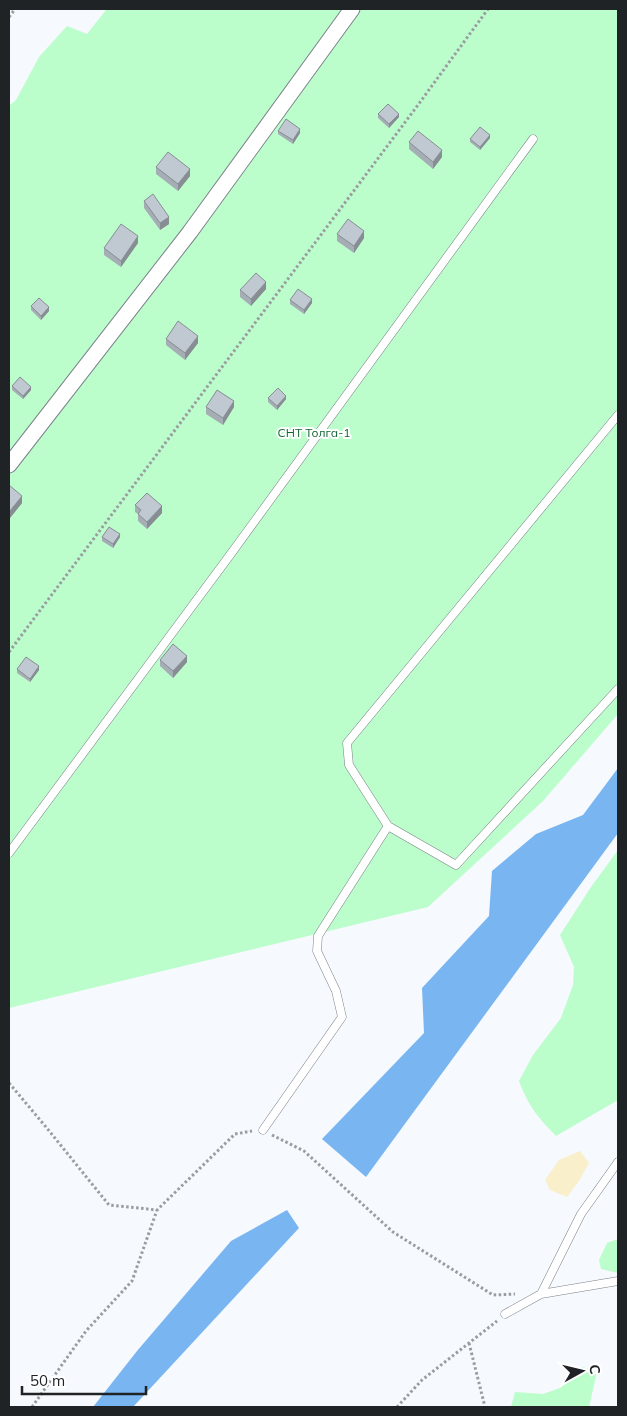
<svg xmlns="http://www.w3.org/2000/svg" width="627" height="1416" font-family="Mulish,sans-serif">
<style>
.green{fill:#bbfdcb}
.sand{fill:#f9efca}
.water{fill:#79b6f1}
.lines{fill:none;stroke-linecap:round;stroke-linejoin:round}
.lane-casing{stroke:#7a828a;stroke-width:9}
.street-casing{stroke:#7a828a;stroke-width:17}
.path{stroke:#9a9da0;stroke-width:3;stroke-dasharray:2.5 2.5;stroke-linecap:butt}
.lane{stroke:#fff;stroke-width:8}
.street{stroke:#fff;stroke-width:15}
.wall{fill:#a5adb5}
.shaded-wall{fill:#868d93}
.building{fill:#c0c9d2;stroke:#868d93}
.labels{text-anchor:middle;stroke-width:4;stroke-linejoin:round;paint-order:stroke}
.park-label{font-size:12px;fill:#126534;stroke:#fff}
</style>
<rect width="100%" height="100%" fill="#f6f9fd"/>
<path class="green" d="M 105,9 L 618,9 L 618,714 L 543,801 L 428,907 L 9,1008 L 9,106 L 16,100 L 39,57 L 67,26 L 87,34 L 106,10 Z
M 618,850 L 618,1100 L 556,1136 C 537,1116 529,1107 519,1081 L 533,1055 L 561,1018 L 573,985 L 574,967 L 560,935 L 591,887 Z
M 618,1239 L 618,1273 L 601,1269 L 599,1260 L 607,1243 Z
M 583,1367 L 597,1372 L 589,1407 L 511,1407 L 515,1392 L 543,1394 L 560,1388 Z"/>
<path class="sand" d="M 580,1151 L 589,1163 L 579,1181 L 567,1197 L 550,1190 L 545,1180 L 559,1160 Z"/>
<path class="water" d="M 618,768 L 618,833 L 366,1177 L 322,1139 L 424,1033 L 422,988 L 489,916 L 492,871 L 536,834 L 583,815 Z
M 287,1210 L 299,1228 L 133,1407 L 93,1407 L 137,1351 L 231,1241 Z"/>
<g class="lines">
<defs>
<path id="lane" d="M 388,826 L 349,765 L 347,743 L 618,415
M 9,853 L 230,555 L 533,139
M 263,1130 L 342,1017 L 336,991 L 317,951 L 318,936 L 388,826 L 456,865 L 618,689
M 541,1294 L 618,1281
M 505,1314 L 541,1294 L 581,1214 L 618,1162"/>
<path id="street" d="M 9,465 L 190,232 L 352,9"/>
</defs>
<use href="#lane" class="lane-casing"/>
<use href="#street" class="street-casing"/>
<path class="path" d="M 9,17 L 15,9
M 9,652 L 415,109 L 488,9
M 9,1083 L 46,1127 L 109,1205 L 157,1210 L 235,1134 L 252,1131
M 272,1135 L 304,1151 L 393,1232 L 493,1295 L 515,1294
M 469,1343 L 485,1407
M 32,1407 L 86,1331 L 132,1281 L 157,1210
M 397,1407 L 422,1380 L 497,1321"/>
<use href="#lane" class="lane"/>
<use href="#street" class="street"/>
</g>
<path class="wall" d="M 378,114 L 399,117 L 389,128 L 378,118 Z
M 278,131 L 300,133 L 293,144 L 278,134 Z
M 490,138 L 480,150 L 470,142 L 470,139 Z
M 409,142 L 442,157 L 433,169 L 409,149 Z
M 156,167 L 190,176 L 178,191 L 156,174 Z
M 144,201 L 169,224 L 160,230 L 144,208 Z
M 337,234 L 364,238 L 354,253 L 337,241 Z
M 138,243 L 121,267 L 104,255 L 104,248 Z
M 266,289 L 251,306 L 240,297 L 240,290 Z
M 290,300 L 312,303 L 304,314 L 290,304 Z
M 31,306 L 49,311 L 41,320 L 31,310 Z
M 166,339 L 198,343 L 185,360 L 166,345 Z
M 12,386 L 31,390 L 23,399 L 12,390 Z
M 268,398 L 286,399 L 277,410 L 268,402 Z
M 206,407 L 234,407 L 223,425 L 206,414 Z
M 9,485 L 22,503 L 10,518 L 9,516 Z
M 135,505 L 162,513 L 147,529 L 138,521 L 138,514 L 135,512 Z
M 102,537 L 120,537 L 113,548 L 102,541 Z
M 160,660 L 187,662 L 173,678 L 160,666 Z
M 17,669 L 39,670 L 30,682 L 17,673 Z"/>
<path class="shaded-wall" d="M 399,114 L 399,117 L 389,128 L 389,124 Z
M 300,129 L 300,133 L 293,144 L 293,140 Z
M 490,135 L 490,138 L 480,150 L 480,147 Z
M 442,150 L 442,157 L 433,169 L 433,162 Z
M 190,169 L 190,176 L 178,191 L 178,184 Z
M 169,217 L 169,224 L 160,230 L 160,223 Z
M 364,231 L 364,238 L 354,253 L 354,246 Z
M 138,236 L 138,243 L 121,267 L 121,261 Z
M 266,282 L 266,289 L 251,306 L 251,299 Z
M 312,299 L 312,303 L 304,314 L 304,310 Z
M 49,307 L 49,311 L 41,320 L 41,316 Z
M 198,336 L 198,343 L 185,360 L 185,353 Z
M 31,387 L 31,390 L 23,399 L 23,396 Z
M 286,396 L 286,399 L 277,410 L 277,406 Z
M 234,401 L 234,407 L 223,425 L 223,418 Z
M 22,496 L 22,503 L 10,518 L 10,511 Z
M 162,506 L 162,513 L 147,529 L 147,522 Z
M 120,534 L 120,537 L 113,548 L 113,544 Z
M 187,656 L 187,662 L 173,678 L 173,671 Z
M 39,666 L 39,670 L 30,682 L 30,679 Z"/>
<path class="building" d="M 388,104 L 399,114 L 389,124 L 378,114 Z
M 286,119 L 300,129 L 293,140 L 278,131 Z
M 480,127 L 490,135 L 480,147 L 470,139 Z
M 418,131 L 442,150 L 433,162 L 409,142 Z
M 168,152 L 190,169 L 178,184 L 156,167 Z
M 153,194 L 169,217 L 160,223 L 144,201 Z
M 348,219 L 364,231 L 354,246 L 337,234 Z
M 121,224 L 138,236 L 121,261 L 104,248 Z
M 256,273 L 266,282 L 251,299 L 240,290 Z
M 298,289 L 312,299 L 304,310 L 290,300 Z
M 39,298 L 49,307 L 41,316 L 31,306 Z
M 178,321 L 198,336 L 185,353 L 166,339 Z
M 20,377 L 31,387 L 23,396 L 12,386 Z
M 278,388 L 286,396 L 277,406 L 268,398 Z
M 217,390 L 234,401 L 223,418 L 206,407 Z
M 9,485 L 22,496 L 10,511 L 9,510 Z
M 147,493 L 162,506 L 147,522 L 138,514 L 141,510 L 135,505 Z
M 109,527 L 120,534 L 113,544 L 102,537 Z
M 173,644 L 187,656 L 173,671 L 160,660 Z
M 26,657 L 39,666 L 30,679 L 17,669 Z"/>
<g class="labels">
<g class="park-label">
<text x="314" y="437">СНТ Толга-1</text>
</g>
</g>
<rect width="627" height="1416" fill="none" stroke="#202326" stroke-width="20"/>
<g transform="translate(582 1371) rotate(82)" stroke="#ffffff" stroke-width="4" paint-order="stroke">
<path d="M0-4L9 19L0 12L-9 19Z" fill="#202326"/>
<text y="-8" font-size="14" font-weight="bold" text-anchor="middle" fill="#202326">С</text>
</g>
<path d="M22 1386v8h124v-8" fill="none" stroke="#202326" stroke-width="2.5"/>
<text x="30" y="1386" font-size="15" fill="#202326" stroke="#ffffff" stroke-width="4" paint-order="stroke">50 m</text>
</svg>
